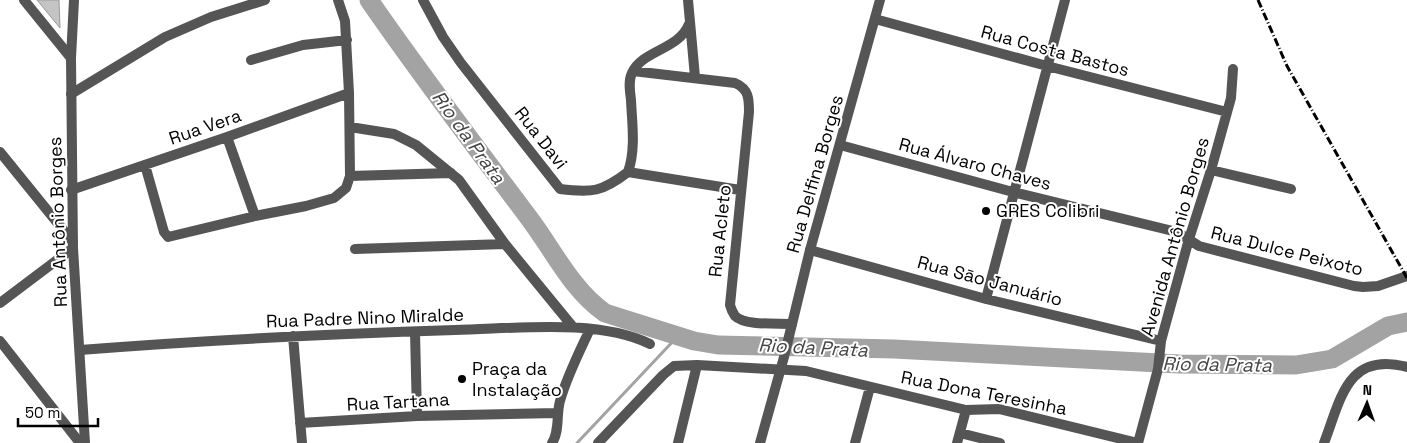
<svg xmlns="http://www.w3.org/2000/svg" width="1407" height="443" font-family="'Space Grotesk',sans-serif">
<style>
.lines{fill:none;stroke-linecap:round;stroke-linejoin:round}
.stream{stroke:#a3a3a3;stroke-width:3}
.river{stroke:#a3a3a3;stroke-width:19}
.building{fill:#c4c4c4;stroke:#999}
.minor{stroke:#555;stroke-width:10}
.tertiary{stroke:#555;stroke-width:10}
.rail{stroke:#000;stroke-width:3;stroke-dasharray:8 2.5 1 2.5;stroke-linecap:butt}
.poi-dot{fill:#000;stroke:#fff;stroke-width:2}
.labels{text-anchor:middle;stroke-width:4;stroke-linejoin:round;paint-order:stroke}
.street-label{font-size:18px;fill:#000;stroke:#fff}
.poi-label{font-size:18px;fill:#000;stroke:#fff;text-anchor:start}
.water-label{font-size:19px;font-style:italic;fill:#444;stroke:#fff}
</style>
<rect width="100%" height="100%" fill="#fff"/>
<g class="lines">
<path class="stream" d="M 577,443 L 678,336"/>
<path class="river" d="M 369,0 C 420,74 475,146 529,218 C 554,251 571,289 605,313 L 694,341 L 718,345 L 894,349 L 1179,364 L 1296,365 L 1332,359 L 1388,326 L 1407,322"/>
</g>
<path class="building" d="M 37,0 L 59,0 L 60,28 Z"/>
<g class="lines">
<path class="minor" d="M 423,0 L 443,37 L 461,63 L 560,189 C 592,193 602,192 628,172 C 636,149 632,123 631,100 C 630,91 628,81 632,73 C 642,50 679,50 689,24
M 688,0 L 695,77
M 875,19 L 1047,66 L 1227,112
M 71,58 L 74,0
M 251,60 L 303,45 L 347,40
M 633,71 L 735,83 C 749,89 749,99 749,112 L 730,305 C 731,309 733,313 735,316 C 745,326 778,323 792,324
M 71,94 L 165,37 L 211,17 L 265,0
M 350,127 L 394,134 L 416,145 L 459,180 L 505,244 L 573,327
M 227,137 L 255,216
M 840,145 L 1013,192 L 1177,232 L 1199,246 L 1354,286 L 1363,287 L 1378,286 L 1407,276
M 0,152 L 73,242
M 145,165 L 164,232 L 168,237 L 255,216 L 306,206 L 334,198 L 346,188 L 350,176 L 349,93 L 345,21 L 338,0
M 1211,170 L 1291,189
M 628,172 L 740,190
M 350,176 L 451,173
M 71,190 L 227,137 L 349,93
M 355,249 L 505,244
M 810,250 L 986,299 L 1161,341
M 986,299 L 1065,0
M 0,303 L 73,248
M 415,332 L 417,416
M 293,336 L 302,443
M 0,341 L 80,443
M 80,350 C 205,340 330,334 455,330 C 513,329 597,318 650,344
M 300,423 L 417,416 L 557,413
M 960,433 L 1000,443
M 552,443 C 560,431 556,415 560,401 C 567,376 579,353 590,329
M 598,443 L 663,375 L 674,366 L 697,365 L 806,371 L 966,410 L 999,409 L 1138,443
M 678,443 L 697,365
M 855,443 L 870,387
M 957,443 L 966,410
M 1138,443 L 1158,369 L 1161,341 L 1189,239 L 1211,170 L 1231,98 L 1233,69
M 1324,443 C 1341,399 1347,351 1407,367"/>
<path class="tertiary" d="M 24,0 L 71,58 L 73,248 L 85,443
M 760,443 L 784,357 L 810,250 L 880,0"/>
<path class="rail" d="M 1258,0 L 1287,66 L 1407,278"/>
</g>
<g class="poi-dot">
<circle cx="986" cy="211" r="5"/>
<circle cx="462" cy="379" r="5"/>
</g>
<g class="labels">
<g class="street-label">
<text transform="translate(1055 51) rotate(15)" y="6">Rua Costa Bastos</text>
<text transform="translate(205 127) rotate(-19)" y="6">Rua Vera</text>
<text transform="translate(541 138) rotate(52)" y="6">Rua Davi</text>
<text transform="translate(975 164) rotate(15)" y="6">Rua Álvaro Chaves</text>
<text transform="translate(815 174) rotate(-74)" y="6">Rua Delfina Borges</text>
<text transform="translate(58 222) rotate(-92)" y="6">Rua Antônio Borges</text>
<text transform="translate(720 231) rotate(-84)" y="6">Rua Acleto</text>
<text transform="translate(1175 237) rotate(-74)" y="6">Avenida Antônio Borges</text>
<text transform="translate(1287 251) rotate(14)" y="6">Rua Dulce Peixoto</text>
<text transform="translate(990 281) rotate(15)" y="6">Rua Sāo Januário</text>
<text transform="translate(365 318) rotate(-2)" y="6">Rua Padre Nino Miralde</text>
<text transform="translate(984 393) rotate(11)" y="6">Rua Dona Teresinha</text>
<text transform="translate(398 402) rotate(-3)" y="6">Rua Tartana</text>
</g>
<g class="poi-label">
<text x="996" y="217">GRES Colibri</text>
<text x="472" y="375">Praça da<tspan x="472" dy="21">Instalação</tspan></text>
</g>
<g class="water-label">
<text transform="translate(469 137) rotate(54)" y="7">Rio da Prata</text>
<text transform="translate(813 347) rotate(3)" y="7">Rio da Prata</text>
<text transform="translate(1217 364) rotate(1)" y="7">Rio da Prata</text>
</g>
</g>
<g transform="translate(1367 403) rotate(2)" stroke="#ffffff" stroke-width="4" paint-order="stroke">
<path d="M0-4L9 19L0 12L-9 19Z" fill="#000000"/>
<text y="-8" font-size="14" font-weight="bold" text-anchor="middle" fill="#000000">N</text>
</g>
<path d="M18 418v8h80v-8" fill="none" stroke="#000000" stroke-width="2.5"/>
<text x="25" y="418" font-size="15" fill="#000000" stroke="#ffffff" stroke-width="4" paint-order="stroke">50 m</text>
</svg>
